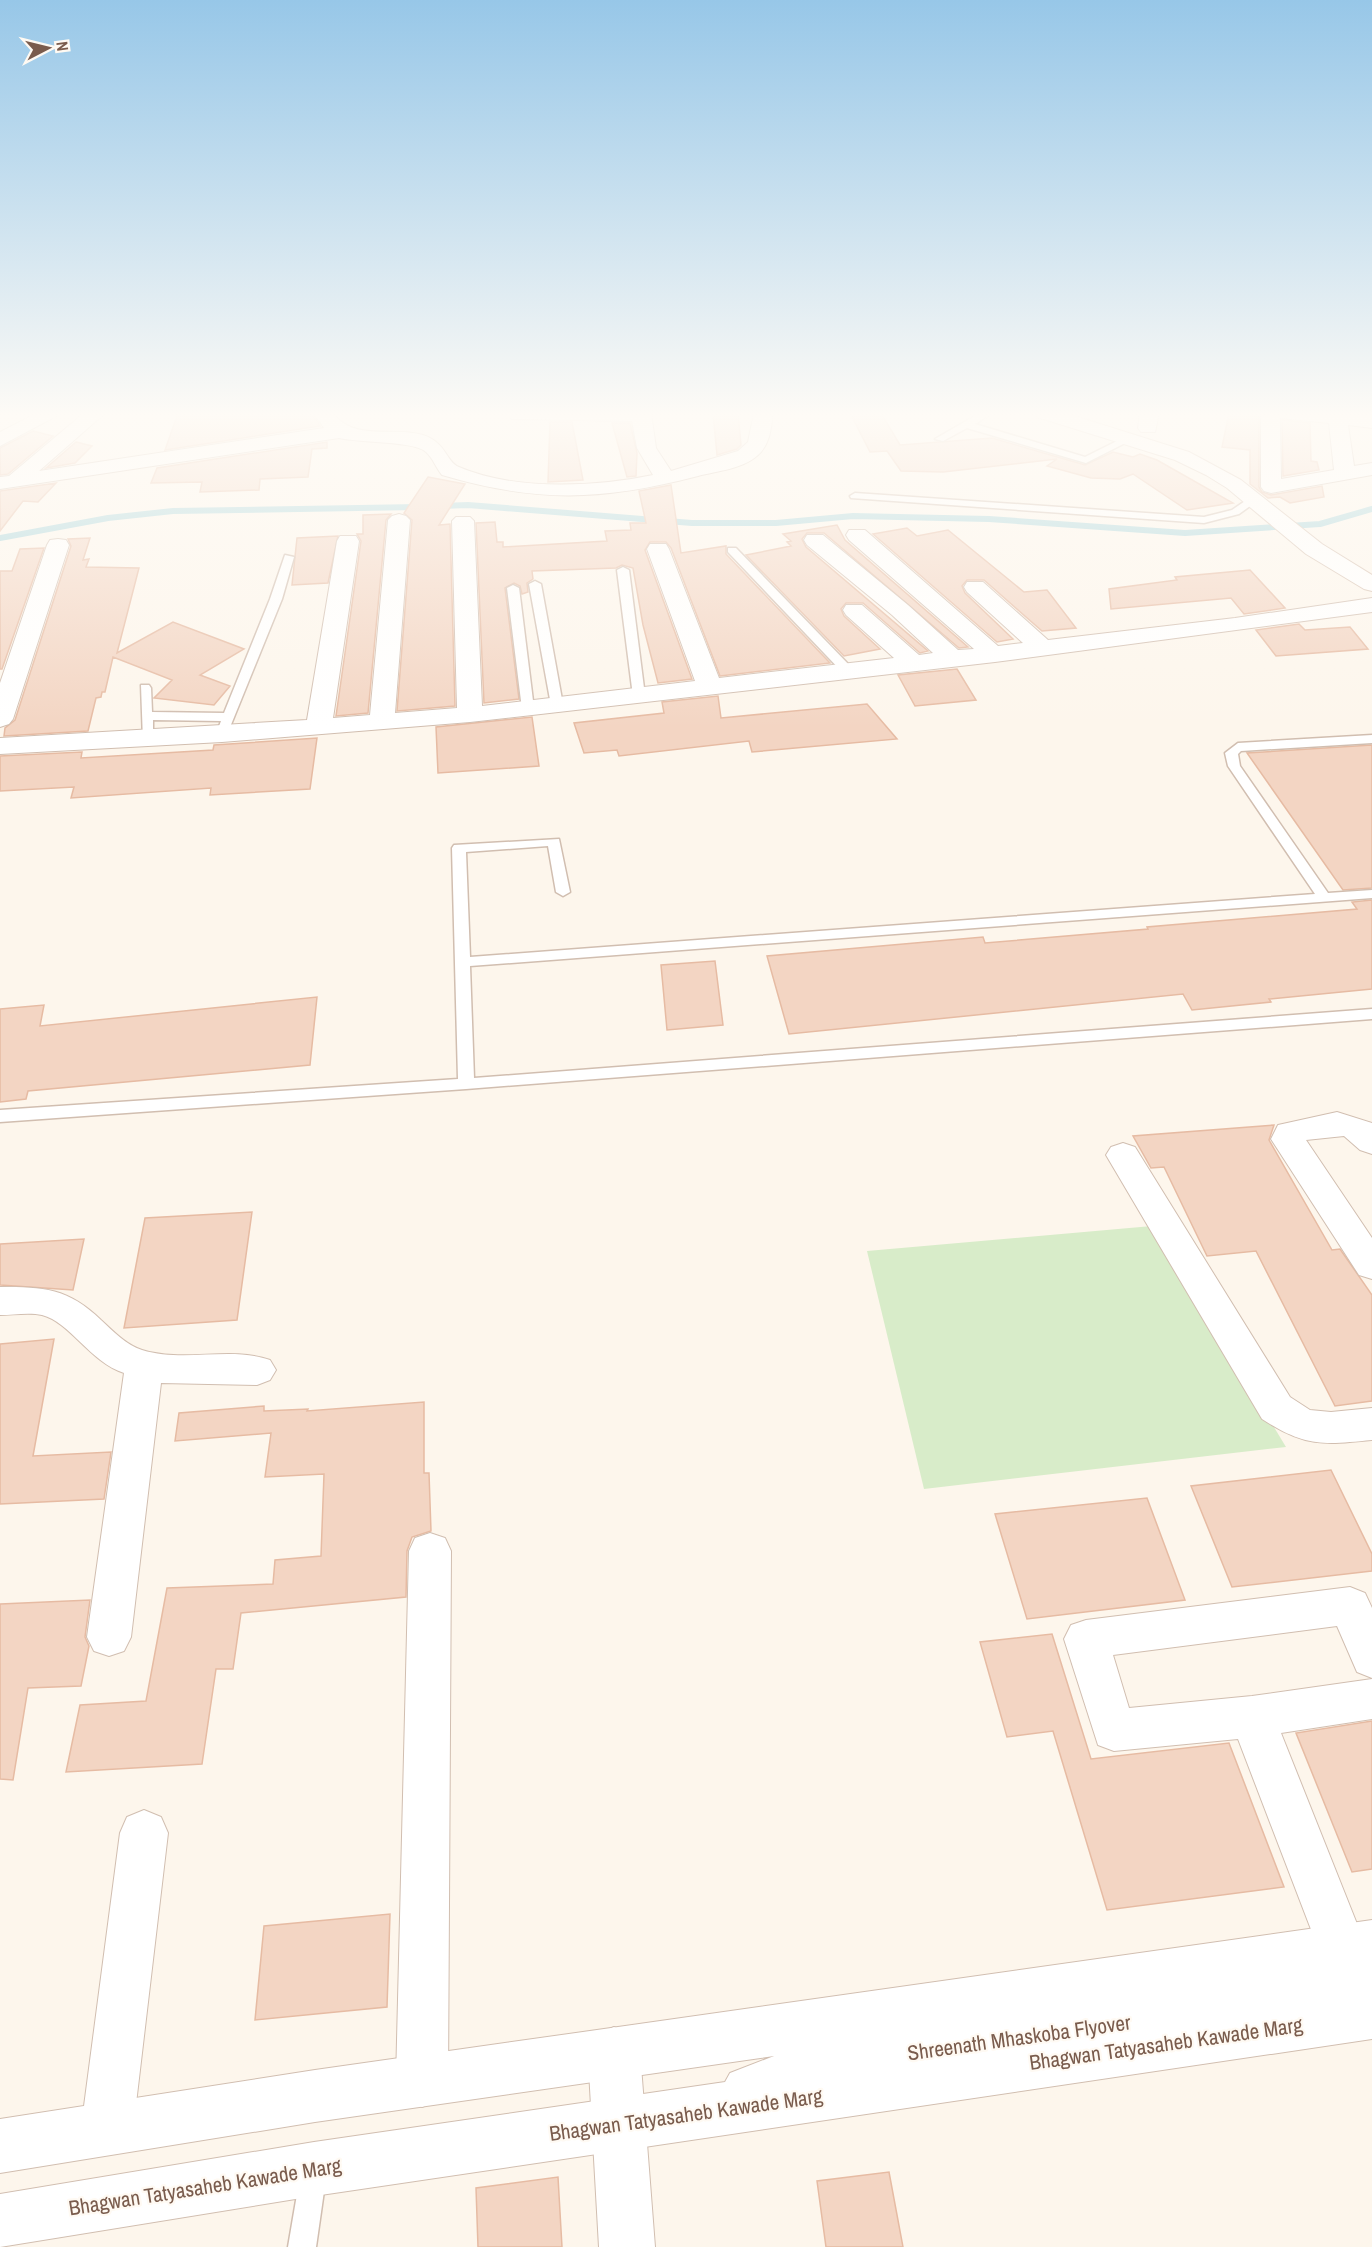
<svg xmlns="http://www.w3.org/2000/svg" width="1372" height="2247" font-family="'Archivo Narrow',sans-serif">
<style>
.green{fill:#d8ecc9}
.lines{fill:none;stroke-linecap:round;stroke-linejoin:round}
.stream{stroke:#a5d3da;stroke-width:6}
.building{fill:#f3d5c3;stroke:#e6bba3;stroke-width:1.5}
.service-casing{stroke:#d1beb0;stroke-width:3}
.minor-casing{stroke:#d1beb0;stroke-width:2}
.tertiary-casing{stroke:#d1beb0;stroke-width:2}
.secondary-casing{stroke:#d6c0b0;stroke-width:2}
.service{fill:#fff;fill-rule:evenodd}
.minor{fill:#fff;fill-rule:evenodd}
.tertiary{fill:#fff;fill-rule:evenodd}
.secondary{fill:#fff;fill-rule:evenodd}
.labels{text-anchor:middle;stroke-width:4.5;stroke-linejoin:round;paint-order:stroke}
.near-street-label{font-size:21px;fill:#7a5c4d;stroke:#fffaf3}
</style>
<rect width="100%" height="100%" fill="#fdf6ec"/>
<path class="green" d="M 1152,1226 L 1286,1447 L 924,1489 L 867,1251 Z"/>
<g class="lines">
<path class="stream" d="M 441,506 L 468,505 L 692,523 L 776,523 L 853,516 L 989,519 L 1185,533 L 1320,524 L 1372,509
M 0,538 L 108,518 L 173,511 L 418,507"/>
</g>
<path class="building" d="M 178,413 L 312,413 L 320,426 L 165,450 Z
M 713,413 L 738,413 L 741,445 L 737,449 L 717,455 Z
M 850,413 L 881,413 L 900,445 L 992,438 L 1085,465 L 1113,452 L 1133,457 L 1140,454 L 1157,460 L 1233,503 L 1187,510 L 1133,474 L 1120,479 L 1091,478 L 1047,466 L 1057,459 L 943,472 L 901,471 L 887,451 L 870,452 Z
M 1229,413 L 1259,413 L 1259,487 L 1262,492 L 1271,495 L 1322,486 L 1324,497 L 1290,503 L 1280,497 L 1268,498 L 1250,484 L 1250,450 L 1222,447 Z
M 1282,420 L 1310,423 L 1311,461 L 1317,462 L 1319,470 L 1283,476 Z
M 550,422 L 572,422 L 583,480 L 548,482 Z
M 612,423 L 630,423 L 637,453 L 636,476 L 627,477 Z
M 33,431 L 53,436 L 8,474 L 0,475 L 0,448 Z
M 76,442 L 92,446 L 75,463 L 46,468 Z
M 327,442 L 327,448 L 312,449 L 308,477 L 260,479 L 259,490 L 200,492 L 202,482 L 151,483 L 157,468 Z
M 428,477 L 465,484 L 439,525 L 450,524 L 455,706 L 397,711 L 412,520 L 404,513 Z
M 56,483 L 38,502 L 23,501 L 0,531 L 0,491 Z
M 671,485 L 681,553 L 726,546 L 726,554 L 830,663 L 720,676 L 671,548 L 666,542 L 650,542 L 645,550 L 692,679 L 658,683 L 643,625 L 633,568 L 622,565 L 616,568 L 532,571 L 533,579 L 527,583 L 528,592 L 522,594 L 520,586 L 514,583 L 505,588 L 519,699 L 484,703 L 476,523 L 495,522 L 497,542 L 503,542 L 503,547 L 607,541 L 605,531 L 631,530 L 630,523 L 646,523 L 639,491 Z
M 391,514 L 386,520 L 368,713 L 336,716 L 361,541 L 357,534 L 363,534 L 363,515 Z
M 837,525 L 845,540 L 968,647 L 959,648 L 824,533 L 807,533 L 802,539 L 806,547 L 928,651 L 920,653 L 863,603 L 846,603 L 841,609 L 844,616 L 880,649 L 844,656 L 746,555 L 791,546 L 787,542 L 791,541 L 783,534 Z
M 907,528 L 917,536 L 948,530 L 1024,592 L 1047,590 L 1076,628 L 1042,631 L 984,580 L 967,580 L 962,586 L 965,593 L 1013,639 L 997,642 L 873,534 Z
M 338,536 L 328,583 L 292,585 L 297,538 Z
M 90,538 L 83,560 L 89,559 L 86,567 L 139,568 L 117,653 L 173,622 L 244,649 L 200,675 L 230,686 L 214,705 L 154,698 L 172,680 L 113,657 L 105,692 L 102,692 L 101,697 L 96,698 L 88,731 L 4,736 L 5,728 L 15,720 L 71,546 L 68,539 Z
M 44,548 L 2,669 L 0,669 L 0,571 L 12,571 L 20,549 Z
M 1250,570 L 1285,608 L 1244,614 L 1231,598 L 1111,609 L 1109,589 L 1177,580 L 1175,577 Z
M 1299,624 L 1305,630 L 1350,627 L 1368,649 L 1276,656 L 1256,630 Z
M 957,669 L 976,700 L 915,706 L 898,675 Z
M 718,696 L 721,718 L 867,704 L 897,739 L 752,752 L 749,741 L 619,756 L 617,750 L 584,753 L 574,723 L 664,713 L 662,702 Z
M 532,717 L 539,766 L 438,773 L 436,727 Z
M 317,738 L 310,789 L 210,795 L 211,788 L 71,798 L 74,787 L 0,791 L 0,756 L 82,752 L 81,758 L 213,750 L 214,745 Z
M 1372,745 L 1372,888 L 1343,890 L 1247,753 Z
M 1372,900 L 1372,989 L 1269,999 L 1271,1002 L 1192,1010 L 1183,994 L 789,1034 L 767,956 L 983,937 L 985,943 L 1148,929 L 1147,927 L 1357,909 L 1352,902 Z
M 715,961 L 723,1025 L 667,1030 L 661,965 Z
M 317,997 L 310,1065 L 28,1091 L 26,1099 L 0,1102 L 0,1009 L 44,1005 L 40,1026 Z
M 1274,1125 L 1269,1140 L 1332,1250 L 1340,1249 L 1372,1295 L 1372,1401 L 1335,1406 L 1256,1251 L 1207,1256 L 1164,1167 L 1151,1168 L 1133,1136 Z
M 252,1212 L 237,1320 L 124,1328 L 145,1218 Z
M 84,1239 L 73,1290 L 0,1285 L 0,1244 Z
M 54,1339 L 33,1456 L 111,1452 L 104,1499 L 0,1504 L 0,1344 Z
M 424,1402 L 424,1473 L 429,1473 L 431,1531 L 412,1537 L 407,1551 L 406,1597 L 241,1613 L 233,1669 L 216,1669 L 202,1764 L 66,1772 L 80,1705 L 146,1701 L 167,1588 L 273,1584 L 275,1560 L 321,1556 L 324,1474 L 265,1477 L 271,1433 L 175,1441 L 179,1413 L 264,1406 L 264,1411 L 308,1409 L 307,1411 Z
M 1331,1470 L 1372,1554 L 1372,1571 L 1232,1587 L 1191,1486 Z
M 1147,1498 L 1185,1600 L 1027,1619 L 995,1514 Z
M 90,1600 L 85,1637 L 89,1646 L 81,1686 L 28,1688 L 13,1780 L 0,1779 L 0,1604 Z
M 1052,1634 L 1091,1759 L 1229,1743 L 1284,1887 L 1107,1910 L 1053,1731 L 1007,1737 L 980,1642 Z
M 1372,1721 L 1372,1869 L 1352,1872 L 1296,1733 Z
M 390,1914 L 387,2007 L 255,2020 L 264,1926 Z
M 889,2172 L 903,2247 L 826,2247 L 817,2181 Z
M 558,2177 L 562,2247 L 478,2247 L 476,2188 Z"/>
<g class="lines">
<defs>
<path id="service" d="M 980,413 L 992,413 L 975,424 L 1085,457 L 1125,437 L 1133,439 L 1086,463 L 967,428 L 943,441 L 935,439 Z
M 855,493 L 1204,517 L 1232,510 L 1248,499 L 1257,501 L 1239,514 L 1204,523 L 851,498 L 850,496 Z
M 728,548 L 736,548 L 852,668 L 852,674 L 844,674 L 728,552 Z
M 285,555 L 294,557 L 282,599 L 226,737 L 218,737 L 216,734 L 221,721 L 153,720 L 153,738 L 147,742 L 143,741 L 141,685 L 149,685 L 151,688 L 152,712 L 224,713 L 270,599 Z
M 623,567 L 629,570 L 645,696 L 639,700 L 633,696 L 617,570 Z
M 535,581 L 541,584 L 563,705 L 557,709 L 551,705 L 529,584 Z
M 513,585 L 519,588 L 534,709 L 528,713 L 522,709 L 507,588 Z
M 1372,735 L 1372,743 L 1241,751 L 1238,754 L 1240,766 L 1328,893 L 1372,890 L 1372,898 L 470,966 L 474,1078 L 1372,1009 L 1372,1019 L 466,1089 L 0,1122 L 0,1110 L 458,1079 L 452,848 L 454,845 L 559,839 L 570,892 L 563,896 L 556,892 L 548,846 L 466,852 L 470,957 L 1315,894 L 1228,766 L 1225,753 L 1238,743 Z
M 313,2164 L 323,2167 L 326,2177 L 316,2247 L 288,2247 L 300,2177 L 303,2167 Z"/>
<path id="minor" d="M 37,413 L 62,413 L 0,446 L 0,432 Z
M 84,413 L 104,414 L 39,471 L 324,428 L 314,413 L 333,413 C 355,442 392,426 423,435 C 447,443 446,462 459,467 C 515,491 595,487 653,475 L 637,448 L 632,421 L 512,419 L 503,413 L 651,413 L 656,448 L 671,471 L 738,451 L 748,442 L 754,413 L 773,413 C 771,429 770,444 758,455 C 743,469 717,471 698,476 C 602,501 537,503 442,475 C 436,468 433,458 426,452 C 415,441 360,443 339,438 L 0,489 L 0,477 L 9,476 Z
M 1140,413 L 1159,413 L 1155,432 L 1141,432 L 1138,428 Z
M 1261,413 L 1347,413 L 1372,416 L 1372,428 L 1348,425 L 1354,466 L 1372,463 L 1372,475 L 1271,493 L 1264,491 L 1261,487 ZM 1280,418 L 1329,423 L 1334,470 L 1281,479 Z
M 399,514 L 406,516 L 410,520 L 395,713 L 457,708 L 452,521 L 456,517 L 470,517 L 474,521 L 482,706 L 695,681 L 647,549 L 650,544 L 666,544 L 669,549 L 719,678 L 894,658 L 846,615 L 843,610 L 846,605 L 862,605 L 919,655 L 933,653 L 892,615 L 807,545 L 804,540 L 807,535 L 823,535 L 908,605 L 958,650 L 974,649 L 849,540 L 846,535 L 849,530 L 865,530 L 998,646 L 1023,643 L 967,592 L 964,587 L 967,582 L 983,582 L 1048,640 L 1235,618 L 1372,598 L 1372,612 L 995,662 L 470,722 L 222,742 L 0,754 L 0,738 L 307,720 L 337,541 L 340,536 L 356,536 L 359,541 L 333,718 L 370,715 L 388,520 L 392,516 Z
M 58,539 L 66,540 L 69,545 L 13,719 L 9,724 L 0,727 L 0,683 L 47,545 L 50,540 Z
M 1337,1112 L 1372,1123 L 1372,1154 L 1360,1150 L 1344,1136 L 1306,1140 L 1372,1238 L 1372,1279 L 1359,1275 L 1271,1139 L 1278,1125 Z
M 1123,1143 L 1135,1147 L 1290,1397 L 1310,1410 L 1331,1412 L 1372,1408 L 1372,1440 C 1323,1445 1305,1447 1262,1419 L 1106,1155 L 1111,1147 Z
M 0,1287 C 44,1287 68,1288 101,1320 C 113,1331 126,1345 142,1350 C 184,1363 230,1346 270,1360 L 276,1370 L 270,1380 L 257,1385 L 161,1383 L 131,1637 L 124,1651 L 109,1656 L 94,1651 L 87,1637 L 124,1373 C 90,1362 70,1322 42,1315 C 29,1312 13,1315 0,1315 Z
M 430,1533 L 445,1538 L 451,1551 L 448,2081 L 440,2099 L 422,2107 L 404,2099 L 396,2081 L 409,1551 L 415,1538 Z
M 1350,1587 L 1365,1593 L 1372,1608 L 1372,1678 L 1357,1672 L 1337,1626 L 1113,1655 L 1129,1708 L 1252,1696 L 1372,1679 L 1372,1719 L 1281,1733 L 1367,1949 L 1359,1966 L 1342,1974 L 1325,1966 L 1238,1739 L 1114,1751 L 1098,1745 L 1064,1639 L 1071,1625 L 1086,1620 Z
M 144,1810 L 161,1817 L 168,1833 L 133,2129 L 126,2148 L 107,2155 L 88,2148 L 81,2129 L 120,1833 L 127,1817 Z
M 614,2027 L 632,2035 L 640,2053 L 655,2247 L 599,2247 L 588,2053 L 596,2035 Z"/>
<path id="tertiary" d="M 1372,1920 L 1372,2039 L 314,2196 L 0,2247 L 0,2194 L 314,2142 L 725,2082 L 730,2073 L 774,2056 L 315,2122 L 0,2173 L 0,2119 L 315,2070 Z"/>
<path id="secondary" d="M 1035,413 L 1065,413 L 1189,452 L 1241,480 L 1322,544 L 1372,575 L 1372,591 L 1364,589 L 1306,554 L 1227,488 L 1206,475 L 1175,460 L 1037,417 Z"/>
</defs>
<use href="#service" class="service-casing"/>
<use href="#minor" class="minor-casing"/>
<use href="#tertiary" class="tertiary-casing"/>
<use href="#secondary" class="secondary-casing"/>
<use href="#service" class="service"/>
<use href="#minor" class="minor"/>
<use href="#tertiary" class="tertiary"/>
<use href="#secondary" class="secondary"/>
</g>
<linearGradient id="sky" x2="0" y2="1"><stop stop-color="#97c7e8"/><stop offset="0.57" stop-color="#fefbf6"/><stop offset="1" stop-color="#fefbf6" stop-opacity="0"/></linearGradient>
<rect width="1372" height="728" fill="url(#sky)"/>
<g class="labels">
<g class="near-street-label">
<text transform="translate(1019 2038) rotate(-8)" y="7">Shreenath Mhaskoba Flyover</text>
<text transform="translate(1166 2044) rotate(-8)" y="7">Bhagwan Tatyasaheb Kawade Marg</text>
<text transform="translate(686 2115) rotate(-8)" y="7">Bhagwan Tatyasaheb Kawade Marg</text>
<text transform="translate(205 2187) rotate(-9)" y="7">Bhagwan Tatyasaheb Kawade Marg</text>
</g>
</g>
<g transform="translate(48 48) rotate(83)" stroke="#fffaf3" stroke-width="4.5" paint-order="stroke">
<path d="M0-4.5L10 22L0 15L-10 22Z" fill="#7a5c4d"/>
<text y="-9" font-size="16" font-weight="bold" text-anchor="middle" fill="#7a5c4d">N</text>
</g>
</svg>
